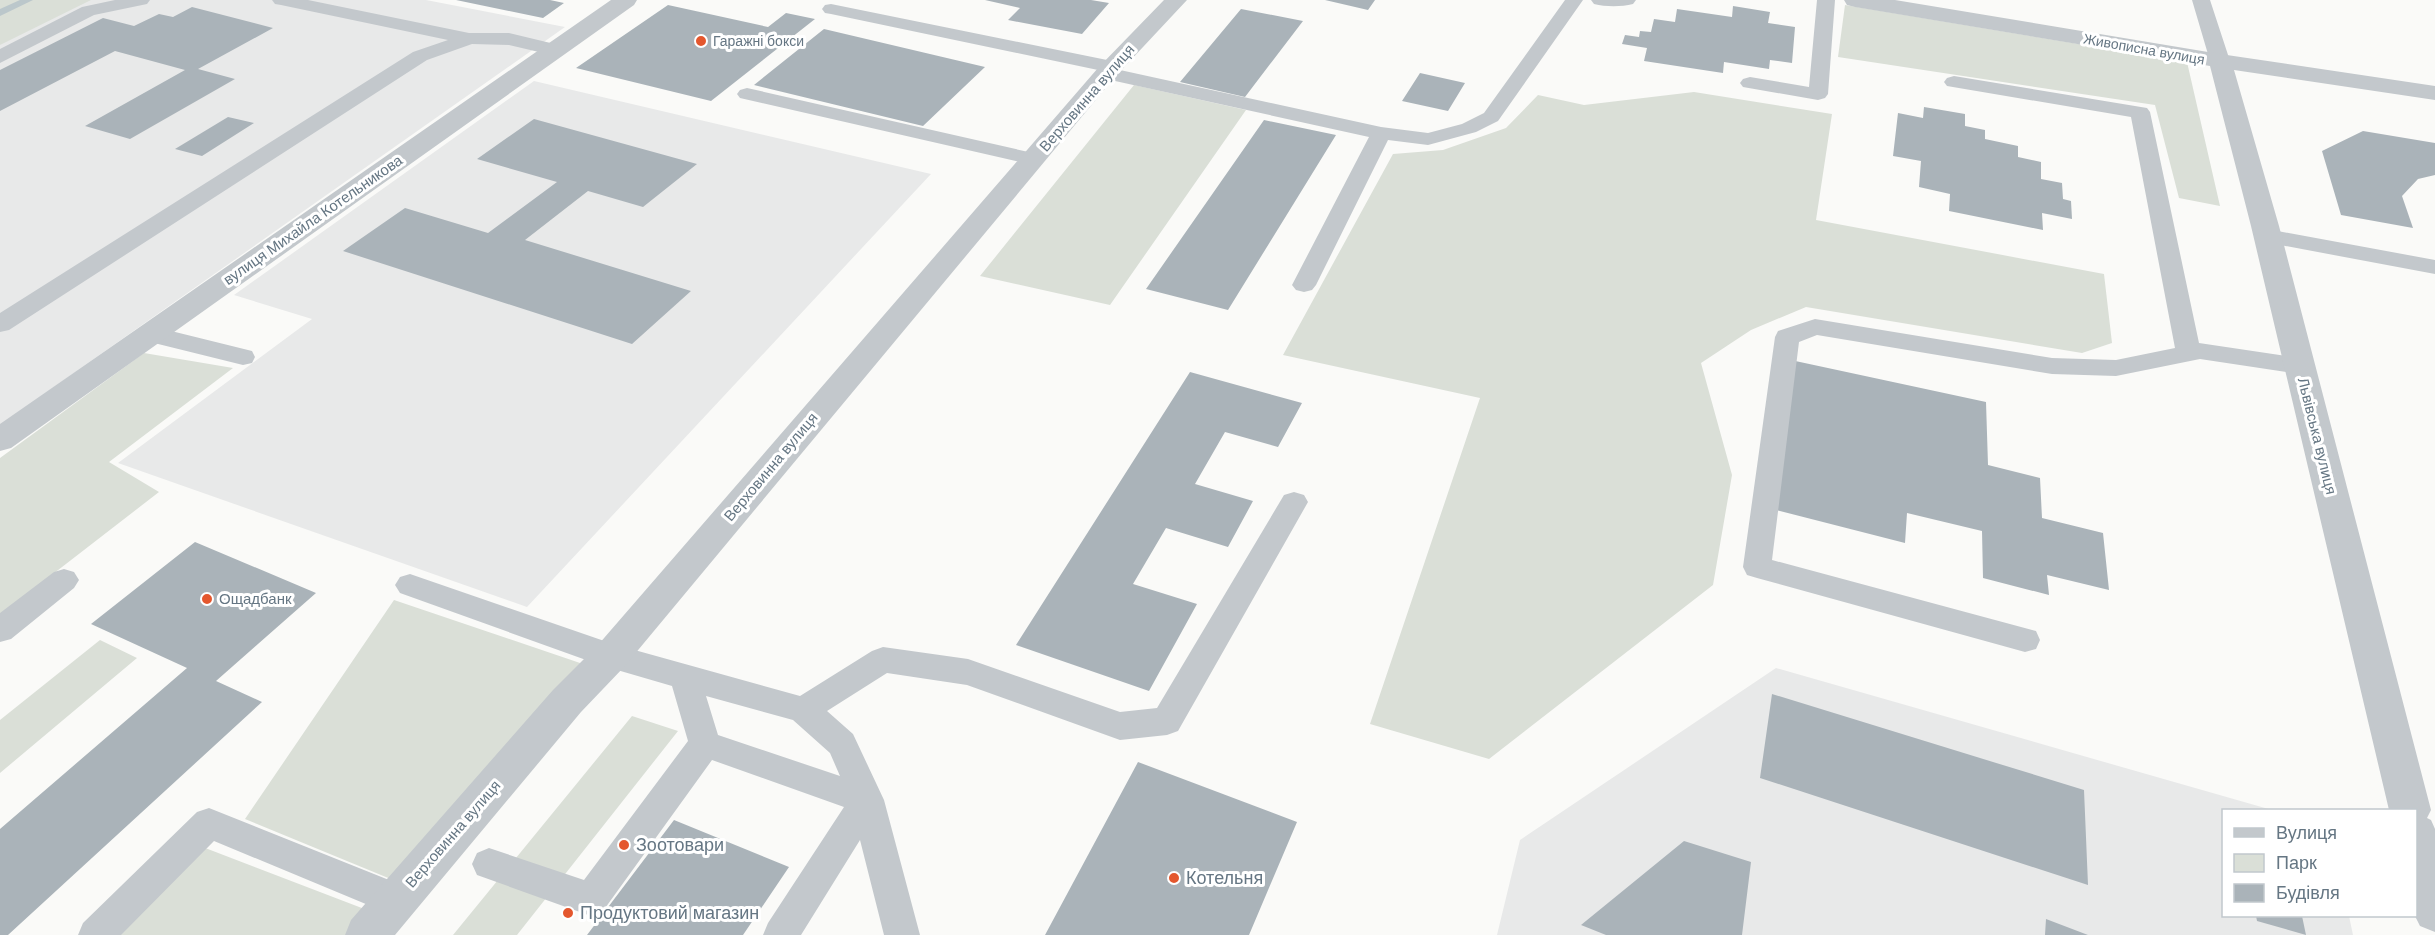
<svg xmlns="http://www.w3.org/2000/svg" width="2435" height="935" font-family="'DM Sans',sans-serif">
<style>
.built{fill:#e8e9e9}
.green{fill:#dadfd7}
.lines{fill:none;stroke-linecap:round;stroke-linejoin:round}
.stream{fill:#bbc7cb;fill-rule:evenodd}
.building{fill:#aab3b9}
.service{fill:#c3c8cc;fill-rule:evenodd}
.minor{fill:#c3c8cc;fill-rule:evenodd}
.poi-dot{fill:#e4572e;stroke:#fff;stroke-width:2}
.labels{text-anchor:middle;stroke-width:6;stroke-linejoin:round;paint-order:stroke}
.far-poi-label{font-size:14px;fill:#657683;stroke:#fff;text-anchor:start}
.far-street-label{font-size:14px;fill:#657683;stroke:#fff}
.street-label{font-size:15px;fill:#657683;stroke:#fff}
.poi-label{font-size:15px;fill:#657683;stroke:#fff;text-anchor:start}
.near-poi-label{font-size:18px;fill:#657683;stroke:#fff;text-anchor:start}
</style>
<rect width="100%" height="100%" fill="#fafaf8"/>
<path class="built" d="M 49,0 L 426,0 L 565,27 L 0,425 L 0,23 Z
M 534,81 L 931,174 L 527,607 L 118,463 L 312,319 L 234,295 Z
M 1776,668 L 2272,810 L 2224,810 L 2224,916 L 2349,916 L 2353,935 L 1497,935 L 1520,840 Z"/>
<path class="green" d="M 0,0 L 91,0 L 0,45 Z
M 1845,5 L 2187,62 L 2220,206 L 2179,198 L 2155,105 L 1838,57 Z
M 1134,85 L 1246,110 L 1110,305 L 980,276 Z
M 1694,92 L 1832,114 L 1816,220 L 2104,274 L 2112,343 L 2082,353 L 1806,307 L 1751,330 L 1701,363 L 1732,475 L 1713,585 L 1489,759 L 1370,724 L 1480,398 L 1283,355 L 1393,154 L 1443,150 L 1506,128 L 1538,95 L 1584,105 Z
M 144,353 L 233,368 L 109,462 L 159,492 L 0,615 L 0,458 Z
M 394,600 L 583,664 L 398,882 L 245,819 Z
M 100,640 L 137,658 L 0,773 L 0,720 Z
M 632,716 L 678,731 L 517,935 L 453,935 Z
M 200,846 L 367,910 L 346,935 L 111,935 Z"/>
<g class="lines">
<path class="stream" d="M 20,0 L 33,0 L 0,16 L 0,9 Z"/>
</g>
<path class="building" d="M 456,0 L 550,0 L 564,3 L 543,18 Z
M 985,0 L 1091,0 L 1109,3 L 1082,34 L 1008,20 L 1020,8 Z
M 1325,0 L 1375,0 L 1368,10 Z
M 668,5 L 768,27 L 786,13 L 815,19 L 711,101 L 576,68 Z
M 1733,6 L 1770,12 L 1768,23 L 1795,27 L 1792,63 L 1770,60 L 1769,69 L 1724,62 L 1723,73 L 1644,61 L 1647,48 L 1622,44 L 1625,35 L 1639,37 L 1640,31 L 1651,32 L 1654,19 L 1675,22 L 1677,9 L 1732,17 Z
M 192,7 L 273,28 L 198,69 L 235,79 L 130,139 L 85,126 L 185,70 L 115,51 L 0,111 L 0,70 L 103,18 L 134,26 L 159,14 L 173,17 Z
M 1241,9 L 1303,21 L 1245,97 L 1180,82 Z
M 824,29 L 985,67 L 923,126 L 754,85 Z
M 1420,73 L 1465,83 L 1448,111 L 1402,101 Z
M 1924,107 L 1965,114 L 1965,126 L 1985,130 L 1985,139 L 2018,146 L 2018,157 L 2041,162 L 2041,179 L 2062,183 L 2063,199 L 2071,201 L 2072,219 L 2042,213 L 2043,230 L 1949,211 L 1950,194 L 1919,187 L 1921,161 L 1893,156 L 1898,113 L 1923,118 Z
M 228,117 L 254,123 L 202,156 L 175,149 Z
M 534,119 L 697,164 L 643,207 L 588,191 L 525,240 L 691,291 L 632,344 L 343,251 L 405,208 L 488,233 L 557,182 L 477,159 Z
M 1264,120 L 1336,135 L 1228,310 L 1146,289 Z
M 2363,131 L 2435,143 L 2435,175 L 2418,179 L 2402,196 L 2413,228 L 2341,215 L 2322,151 Z
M 1786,359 L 1986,402 L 1988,465 L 2040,478 L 2042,518 L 2103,533 L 2109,590 L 2047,575 L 2049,595 L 1983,578 L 1982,531 L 1907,513 L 1905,543 L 1768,508 Z
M 1190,372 L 1302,403 L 1278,447 L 1225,432 L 1195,484 L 1253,501 L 1228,547 L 1166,528 L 1133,584 L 1197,604 L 1149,691 L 1016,645 Z
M 195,542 L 316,593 L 216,681 L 262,702 L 8,935 L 0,935 L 0,829 L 187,668 L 91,624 Z
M 1772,694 L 2084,790 L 2088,885 L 1760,778 Z
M 1138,762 L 1297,822 L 1249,935 L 1045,935 Z
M 674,820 L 789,867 L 743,935 L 587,935 Z
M 1684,841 L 1751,862 L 1742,935 L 1606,935 L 1581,925 Z
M 2256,916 L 2302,916 L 2306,935 L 2257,921 Z
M 2046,919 L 2088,935 L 2045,935 Z"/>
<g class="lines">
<path class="service" d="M 115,0 L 150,0 L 147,4 L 94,15 L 0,63 L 0,49 L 82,7 Z
M 272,0 L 308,0 L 469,33 L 509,33 L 563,46 L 565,50 L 563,54 L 556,56 L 509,45 L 472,44 L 427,60 L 9,330 L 0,332 L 0,313 L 413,52 L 448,40 L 281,5 L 275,4 Z
M 1565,0 L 1583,0 L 1498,121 L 1476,132 L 1428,145 L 1388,140 L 1316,285 L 1312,290 L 1304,292 L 1296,290 L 1292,285 L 1369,137 L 1106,79 L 1099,77 L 1096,73 L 1098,70 L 831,14 L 825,13 L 822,9 L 825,5 L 831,4 L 1112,61 L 1119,63 L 1122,67 L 1120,70 L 1381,127 L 1428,133 L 1462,124 L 1484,113 Z
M 1591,0 L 1636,0 L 1633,4 C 1621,7 1606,7 1594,4 Z
M 1817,0 L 1835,0 L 1828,94 L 1825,98 L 1818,100 L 1743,87 L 1740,83 L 1743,79 L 1750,77 L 1809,87 Z
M 2192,0 L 2210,0 L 2230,61 L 2227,65 L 2213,65 L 2210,61 Z
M 1954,76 L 2147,108 L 2150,112 L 2199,343 L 2299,358 L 2308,360 L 2312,366 L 2308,372 L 2299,374 L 2200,359 L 2116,376 L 2052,374 L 1817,335 L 1799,342 L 1772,560 L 2036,631 L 2040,640 L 2036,649 L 2025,652 L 1757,578 L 1747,575 L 1743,567 L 1775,337 L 1778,331 L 1815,319 L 2052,358 L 2116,360 L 2175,348 L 2131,117 L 1947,86 L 1944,82 L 1947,78 Z
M 747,88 L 1033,153 L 1040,155 L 1044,159 L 1040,163 L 1033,165 L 740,98 L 737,94 L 740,90 Z
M 2267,229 L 2435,260 L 2435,274 L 2259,241 L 2256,236 L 2259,231 Z
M 151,326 L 252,351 L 255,357 L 252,363 L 243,365 L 142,340 L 139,334 L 142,328 Z
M 1294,492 L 1304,495 L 1308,502 L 1178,731 L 1167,735 L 1120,740 L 967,685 L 887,673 L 827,711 L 853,734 L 884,800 L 920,935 L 884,935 L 860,840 L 801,935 L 763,935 L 768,923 L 844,807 L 712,760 L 603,911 L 591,916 L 477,875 L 472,864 L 477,853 L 489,848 L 584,880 L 688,741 L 672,686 L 600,665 L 400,593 L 395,585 L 400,577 L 410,574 L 613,644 L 800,696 L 872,651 L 883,647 L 968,659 L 1120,712 L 1157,708 L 1284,495 ZM 706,696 L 793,720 L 830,753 L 840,776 L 718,735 Z
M 64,569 L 74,572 L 79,580 L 74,588 L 11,639 L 0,642 L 0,613 L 54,572 Z
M 209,808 L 409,888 L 415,900 L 409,912 L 397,917 L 214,841 L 121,935 L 78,935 L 83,923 L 197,812 Z"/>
<path class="minor" d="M 611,0 L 637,0 L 634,5 L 11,448 L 0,451 L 0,424 Z
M 1164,0 L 1187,0 L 1114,78 L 624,667 L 581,712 L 395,935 L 345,935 L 351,920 L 553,690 L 598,645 L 1098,68 Z
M 1844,0 L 1895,0 L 2220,54 L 2435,86 L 2435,100 L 2234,70 L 2279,226 L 2431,810 L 2427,818 L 2431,820 L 2435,829 L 2435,932 L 2420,926 L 2415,916 L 2416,810 L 2389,810 L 2251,226 L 2210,66 L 1855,7 L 1847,5 Z"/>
</g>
<g class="poi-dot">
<circle cx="701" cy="41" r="6"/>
<circle cx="207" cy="599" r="6"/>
<circle cx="624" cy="845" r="6"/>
<circle cx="1174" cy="878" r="6"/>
<circle cx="568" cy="913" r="6"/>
</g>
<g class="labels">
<g class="far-poi-label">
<text x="713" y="46">Гаражні бокси</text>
</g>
<g class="far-street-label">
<text transform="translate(2144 49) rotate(10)" y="5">Живописна вулиця</text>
</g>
<g class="street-label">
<text transform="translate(1087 98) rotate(-49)" y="5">Верховинна вулиця</text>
<text transform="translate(313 220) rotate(-35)" y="5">вулиця Михайла Котельникова</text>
<text transform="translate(2317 436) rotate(76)" y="5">Львівська вулиця</text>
<text transform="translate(771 467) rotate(-50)" y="5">Верховинна вулиця</text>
<text transform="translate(453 834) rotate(-49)" y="5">Верховинна вулиця</text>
</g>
<g class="poi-label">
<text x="219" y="604">Ощадбанк</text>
</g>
<g class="near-poi-label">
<text x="636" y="851">Зоотовари</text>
<text x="1186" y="884">Котельня</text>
<text x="580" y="919">Продуктовий магазин</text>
</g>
</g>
<rect x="2222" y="809" width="195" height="108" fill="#ffffff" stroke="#c1c8cd" stroke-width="1.5"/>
<rect x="2234" y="828" width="30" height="9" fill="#c3c8cc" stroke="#c1c8cd" stroke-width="1.5"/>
<text x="2276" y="839" font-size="18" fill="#657683">Вулиця</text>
<rect x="2234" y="854" width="30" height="18" fill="#dadfd7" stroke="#c1c8cd" stroke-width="1.5"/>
<text x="2276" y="869" font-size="18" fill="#657683">Парк</text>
<rect x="2234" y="884" width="30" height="18" fill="#aab3b9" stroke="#c1c8cd" stroke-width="1.5"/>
<text x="2276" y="899" font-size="18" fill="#657683">Будівля</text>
</svg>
